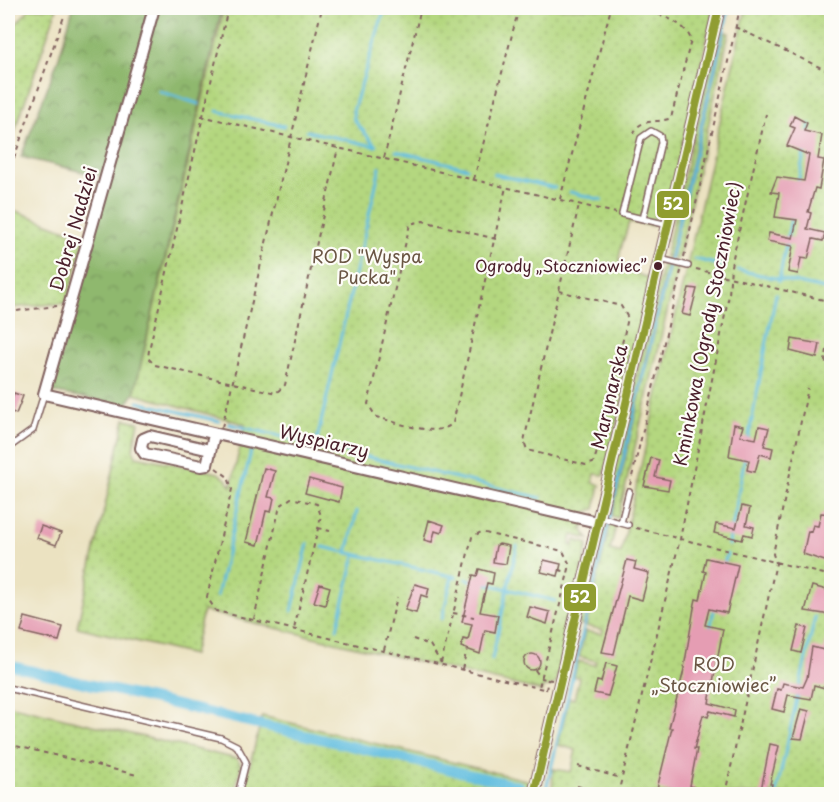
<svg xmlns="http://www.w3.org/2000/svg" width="839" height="802" font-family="'Playpen Sans',sans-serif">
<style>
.grass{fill:url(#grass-dots);stroke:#7f7b55;stroke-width:1.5}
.forest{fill:url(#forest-crowns);stroke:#6c6c4c;stroke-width:1.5}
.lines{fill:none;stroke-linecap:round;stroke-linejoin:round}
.stream{stroke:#61bddf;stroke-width:3}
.canal{stroke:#61bddf;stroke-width:10}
.building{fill:#e59db3}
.lane-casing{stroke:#826360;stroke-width:8}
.street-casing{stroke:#826360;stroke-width:14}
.path{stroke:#826360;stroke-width:2;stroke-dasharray:4.5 4.5;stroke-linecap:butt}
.lane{stroke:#fff;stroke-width:5}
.street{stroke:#fff;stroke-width:10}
.bus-1-casing{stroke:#fdfcf7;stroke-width:12}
.bus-1{stroke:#909d30;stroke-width:8}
.bus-dot{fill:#4a1f2b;stroke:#fdfcf7;stroke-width:2}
.labels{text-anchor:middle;stroke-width:4.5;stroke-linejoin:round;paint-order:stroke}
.bus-label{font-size:16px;fill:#4a1f2b;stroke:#fdfcf7;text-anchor:end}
.street-label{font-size:18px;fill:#4a1f2b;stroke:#fdfcf7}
.park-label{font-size:18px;fill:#6a5644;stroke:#fdfcf7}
.line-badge{stroke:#fdfcf7;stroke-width:2}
.badge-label{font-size:16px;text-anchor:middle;font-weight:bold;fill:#fff}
</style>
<defs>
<pattern id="grass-dots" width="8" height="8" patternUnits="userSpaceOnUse" patternTransform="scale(1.5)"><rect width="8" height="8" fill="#b4d77f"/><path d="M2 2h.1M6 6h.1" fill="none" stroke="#9cb86e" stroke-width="1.8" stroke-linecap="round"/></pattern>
<pattern id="forest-crowns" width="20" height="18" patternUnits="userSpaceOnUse" patternTransform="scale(1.5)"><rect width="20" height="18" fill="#8fb86e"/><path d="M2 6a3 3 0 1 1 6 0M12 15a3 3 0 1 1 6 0" fill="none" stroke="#77955b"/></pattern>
</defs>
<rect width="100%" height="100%" fill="#fdfcf7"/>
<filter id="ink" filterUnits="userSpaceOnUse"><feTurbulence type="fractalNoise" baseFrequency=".0167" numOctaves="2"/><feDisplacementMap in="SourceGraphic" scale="12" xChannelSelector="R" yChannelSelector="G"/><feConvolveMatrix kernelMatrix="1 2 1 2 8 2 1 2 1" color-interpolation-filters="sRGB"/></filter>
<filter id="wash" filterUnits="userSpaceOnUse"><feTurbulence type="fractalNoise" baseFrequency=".008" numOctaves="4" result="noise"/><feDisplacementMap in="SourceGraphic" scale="24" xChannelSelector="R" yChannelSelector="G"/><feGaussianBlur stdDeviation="1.35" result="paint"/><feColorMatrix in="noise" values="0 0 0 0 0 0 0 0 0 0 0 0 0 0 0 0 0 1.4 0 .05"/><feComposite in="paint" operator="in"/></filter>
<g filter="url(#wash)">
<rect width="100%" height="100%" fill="#ebe2c1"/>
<path class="grass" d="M 30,8 L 57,8 L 8,151 L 8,33 Z
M 224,8 L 714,8 L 669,201 L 663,200 L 662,218 L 657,219 L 659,211 L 656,210 L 652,226 L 629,222 C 619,260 607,265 651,279 L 604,475 L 595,474 L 593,482 L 600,485 L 595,509 L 586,512 L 584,528 L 581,528 L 589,539 L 572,535 L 570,545 L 573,546 L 575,540 L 588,544 L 556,683 L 550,687 L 543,687 L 542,691 L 203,611 L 193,655 L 77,627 L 125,419 L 139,422 L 133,449 L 136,456 L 218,473 L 227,480 L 231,487 L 245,424 L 134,394 Z
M 746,8 L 831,8 L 831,794 L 552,794 L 553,769 L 571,772 L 576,750 L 558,745 L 569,698 L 574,699 L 579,678 L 574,676 L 578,661 L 595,665 L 596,661 L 579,657 L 585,631 L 602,634 L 603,630 L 586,626 L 610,524 L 616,526 L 610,550 L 621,553 Z
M 718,30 L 722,31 L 669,258 L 665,257 Z
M 725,32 L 729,33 L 679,256 L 676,260 L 673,259 L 673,252 Z
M 8,208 L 85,237 L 66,303 L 8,308 Z
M 663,263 L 667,264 L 609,516 L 603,514 Z
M 670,265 L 677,270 L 618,518 L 612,516 Z
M 602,522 L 607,523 L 583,625 L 578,624 Z
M 8,705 L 237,759 L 241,765 L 234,794 L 8,794 Z
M 262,716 L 530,781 L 527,794 L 243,794 Z"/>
<path class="forest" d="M 73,8 L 222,8 L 134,394 L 126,405 L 51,392 L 108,178 L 21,157 L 59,57 Z"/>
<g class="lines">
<path class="stream" d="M 159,91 L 199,104
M 217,111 L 284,126
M 307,131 L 374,146
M 808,135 L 810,124
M 376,146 L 354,120 L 353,111 L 385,8
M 396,151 L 467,168
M 494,174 L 555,188
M 798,182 L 805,150
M 570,192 L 602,200
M 695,259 L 724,266
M 738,270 L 825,289
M 779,281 L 791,218
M 138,402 L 219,421
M 229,424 L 541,498
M 748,440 L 776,294
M 316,444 L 380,167
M 732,529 L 745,456
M 729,545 L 730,535
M 323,547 L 456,577
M 347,553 L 357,511
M 724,564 L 727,554
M 466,579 L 475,581
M 484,583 L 555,601
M 217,596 L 251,451
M 292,611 L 308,543
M 442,619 L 452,577
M 337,629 L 355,555
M 710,629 L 715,606
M 492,659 L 517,546
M 545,794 L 729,8
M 776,794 L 815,617"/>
<path class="canal" d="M 8,665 L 519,786"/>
</g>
<g id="blocks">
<path class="building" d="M 794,116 L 807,123 L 804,131 L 822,135 L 818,159 L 824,160 L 819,189 L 815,188 L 808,212 L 811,213 L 807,229 L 825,233 L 823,241 L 813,239 L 808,259 L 801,258 L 798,274 L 788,272 L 793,246 L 767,241 L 769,233 L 793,238 L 797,220 L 775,217 L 779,193 L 771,192 L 777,177 L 804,181 L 809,155 L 787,146 L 795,128 L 790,126 Z
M 689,288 L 697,289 L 690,316 L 682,314 Z
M 792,339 L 820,344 L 817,358 L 790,351 Z
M 14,393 L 23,396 L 16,414 L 8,410 Z
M 734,424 L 743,426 L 740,436 L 756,439 L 759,426 L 769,428 L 764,446 L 773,448 L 771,457 L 760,454 L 755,472 L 747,470 L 749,460 L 729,456 Z
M 651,458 L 659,460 L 655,477 L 670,480 L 668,490 L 644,486 Z
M 264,468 L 275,471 L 268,497 L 274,498 L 271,512 L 266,511 L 258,545 L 246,542 Z
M 309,479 L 342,488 L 339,502 L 305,493 Z
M 742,506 L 750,508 L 746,525 L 754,527 L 752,536 L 744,534 L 742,540 L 714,533 L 716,524 L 736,528 Z
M 821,513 L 831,514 L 831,563 L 803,554 L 808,531 L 811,532 L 813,525 L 818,526 Z
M 429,520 L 444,525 L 441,533 L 435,531 L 432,542 L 424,540 Z
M 41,526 L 61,533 L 56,545 L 37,538 Z
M 499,544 L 509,546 L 506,564 L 493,562 L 496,546 Z
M 706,558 L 738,565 L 727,613 L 709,609 L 705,625 L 723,629 L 709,703 L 735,710 L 734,717 L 710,711 L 708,717 L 703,715 L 694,749 L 697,749 L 690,786 L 694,787 L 692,795 L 678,795 L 657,789 L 672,728 L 669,728 L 683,674 L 694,608 L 696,599 L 700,600 L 706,572 L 703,571 Z
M 544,560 L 561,564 L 558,576 L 541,572 Z
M 627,560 L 636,562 L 634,569 L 649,573 L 642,600 L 628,596 L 614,654 L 602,652 Z
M 479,569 L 494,573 L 492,584 L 487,583 L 480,612 L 498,615 L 495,632 L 485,630 L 480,654 L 461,647 L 463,639 L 468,640 L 472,624 L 462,622 L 473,575 L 477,576 Z
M 320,584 L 330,587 L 325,605 L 314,602 Z
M 415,584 L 429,588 L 427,597 L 421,595 L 416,613 L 405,610 Z
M 812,586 L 831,591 L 829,606 L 831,615 L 805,611 Z
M 530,607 L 550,612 L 547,624 L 527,617 Z
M 25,617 L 63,627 L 59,641 L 21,632 Z
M 799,626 L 807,628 L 801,653 L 793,651 Z
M 828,635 L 831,635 L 831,668 L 825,688 L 814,685 L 811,699 L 788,695 L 784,712 L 772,709 L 777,689 L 781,690 L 783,683 L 803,687 L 807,678 L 812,647 L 824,650 Z
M524 662a8 8 0 1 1 16 0a8 8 0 1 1-16 0Z
M 606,663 L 617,666 L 608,696 L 594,693 L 597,681 L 601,682 Z
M 801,709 L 809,711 L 802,739 L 793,738 Z
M 770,744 L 779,746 L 770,784 L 772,784 L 770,795 L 760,795 Z"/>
</g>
</g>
<g filter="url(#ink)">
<use href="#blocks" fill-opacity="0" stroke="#826360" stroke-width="1.5"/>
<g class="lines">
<defs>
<path id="lane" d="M 643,219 L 661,142 L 660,136 L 651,131 L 641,138 L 622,214 L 668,225
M 660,259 L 688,266
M 8,448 L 33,430 L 44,394
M 599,517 L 628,525
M 621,523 L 629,491
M 8,688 L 221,738 L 237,746 L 246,762 L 238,794"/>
<path id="street" d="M 154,8 L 44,394 L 597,522
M 210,450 L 150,436 L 143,439 L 141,448 L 145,454 L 201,466 L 207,465 L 213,439
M 534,794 L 719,8"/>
</defs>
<use href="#lane" class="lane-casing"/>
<use href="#street" class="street-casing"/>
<path class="path" d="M 228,8 L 149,350 L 148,358 L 155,365 L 276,393 L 285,385 L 338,148
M 735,27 L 832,73
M 201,116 L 616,213
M 634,134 C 638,117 658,124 671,118 L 691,40 C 685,21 659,15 642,8
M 384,158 L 421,8
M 8,175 L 67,8
M 474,179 L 519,8
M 560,199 L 611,8
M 496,239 L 423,221 L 410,224 L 368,404 L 376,417 C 397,422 437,439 453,423 L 506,187
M 684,257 L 740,8
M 696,269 L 832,302
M 559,291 L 621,306 L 628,318 L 596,455 L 593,463 L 586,465 L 527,450 L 524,441 L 579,205
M 825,300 L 832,272
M 8,312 L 57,306
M 832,323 L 825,361 L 832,368
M 222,427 L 322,8
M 216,468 L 228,477 L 232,489 L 207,597 L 216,611 L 543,689
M 630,485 L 681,271
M 318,528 L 330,531
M 636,528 L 832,576
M 559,570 L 568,572
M 453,613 L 474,617
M 254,619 L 280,506 L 291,498 L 317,504 L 321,516 L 294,629
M 413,639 L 430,645 L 441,663
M 384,650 L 397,597
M 441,663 L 472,537 L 481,532 L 563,551 L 570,565 L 539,687
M 462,669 L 467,649
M 535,670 L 541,678 L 552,680
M 546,690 L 548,679
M 8,744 L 137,775
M 578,766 L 621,778
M 577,786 L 608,794
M 618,794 L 680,539 L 729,295 L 731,266 L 766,114
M 725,794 L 776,563 L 773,554 L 808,388
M 827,794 L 832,775"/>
<use href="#lane" class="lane"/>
<use href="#street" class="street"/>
<defs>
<path id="bus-1" d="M 534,794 L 719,8"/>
</defs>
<use href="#bus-1" class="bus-1-casing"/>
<use href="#bus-1" class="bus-1"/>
</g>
</g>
<circle class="bus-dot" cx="658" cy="266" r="5"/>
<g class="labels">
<g class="bus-label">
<text x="647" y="272">Ogrody „Stoczniowiec”</text>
</g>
<g class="street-label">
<text transform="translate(74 229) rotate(-74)" y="6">Dobrej Nadziei</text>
<text transform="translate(708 324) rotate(-79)" y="6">Kminkowa (Ogrody Stoczniowiec)</text>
<text transform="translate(610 397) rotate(-77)" y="6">Marynarska</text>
<text transform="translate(324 442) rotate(13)" y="6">Wyspiarzy</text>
</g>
<g class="park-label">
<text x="367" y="263">ROD "Wyspa<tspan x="367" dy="21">Pucka"</tspan></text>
<text x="714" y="671">ROD<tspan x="714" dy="21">„Stoczniowiec”</tspan></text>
</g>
</g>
<g class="line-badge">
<rect x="656" y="190" width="34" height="29" rx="6" fill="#909d30"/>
<rect x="563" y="583" width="34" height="29" rx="6" fill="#909d30"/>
</g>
<g class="badge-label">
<text x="673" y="210">52</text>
<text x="580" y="603">52</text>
</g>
<rect width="839" height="802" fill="none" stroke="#fdfcf7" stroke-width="30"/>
</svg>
